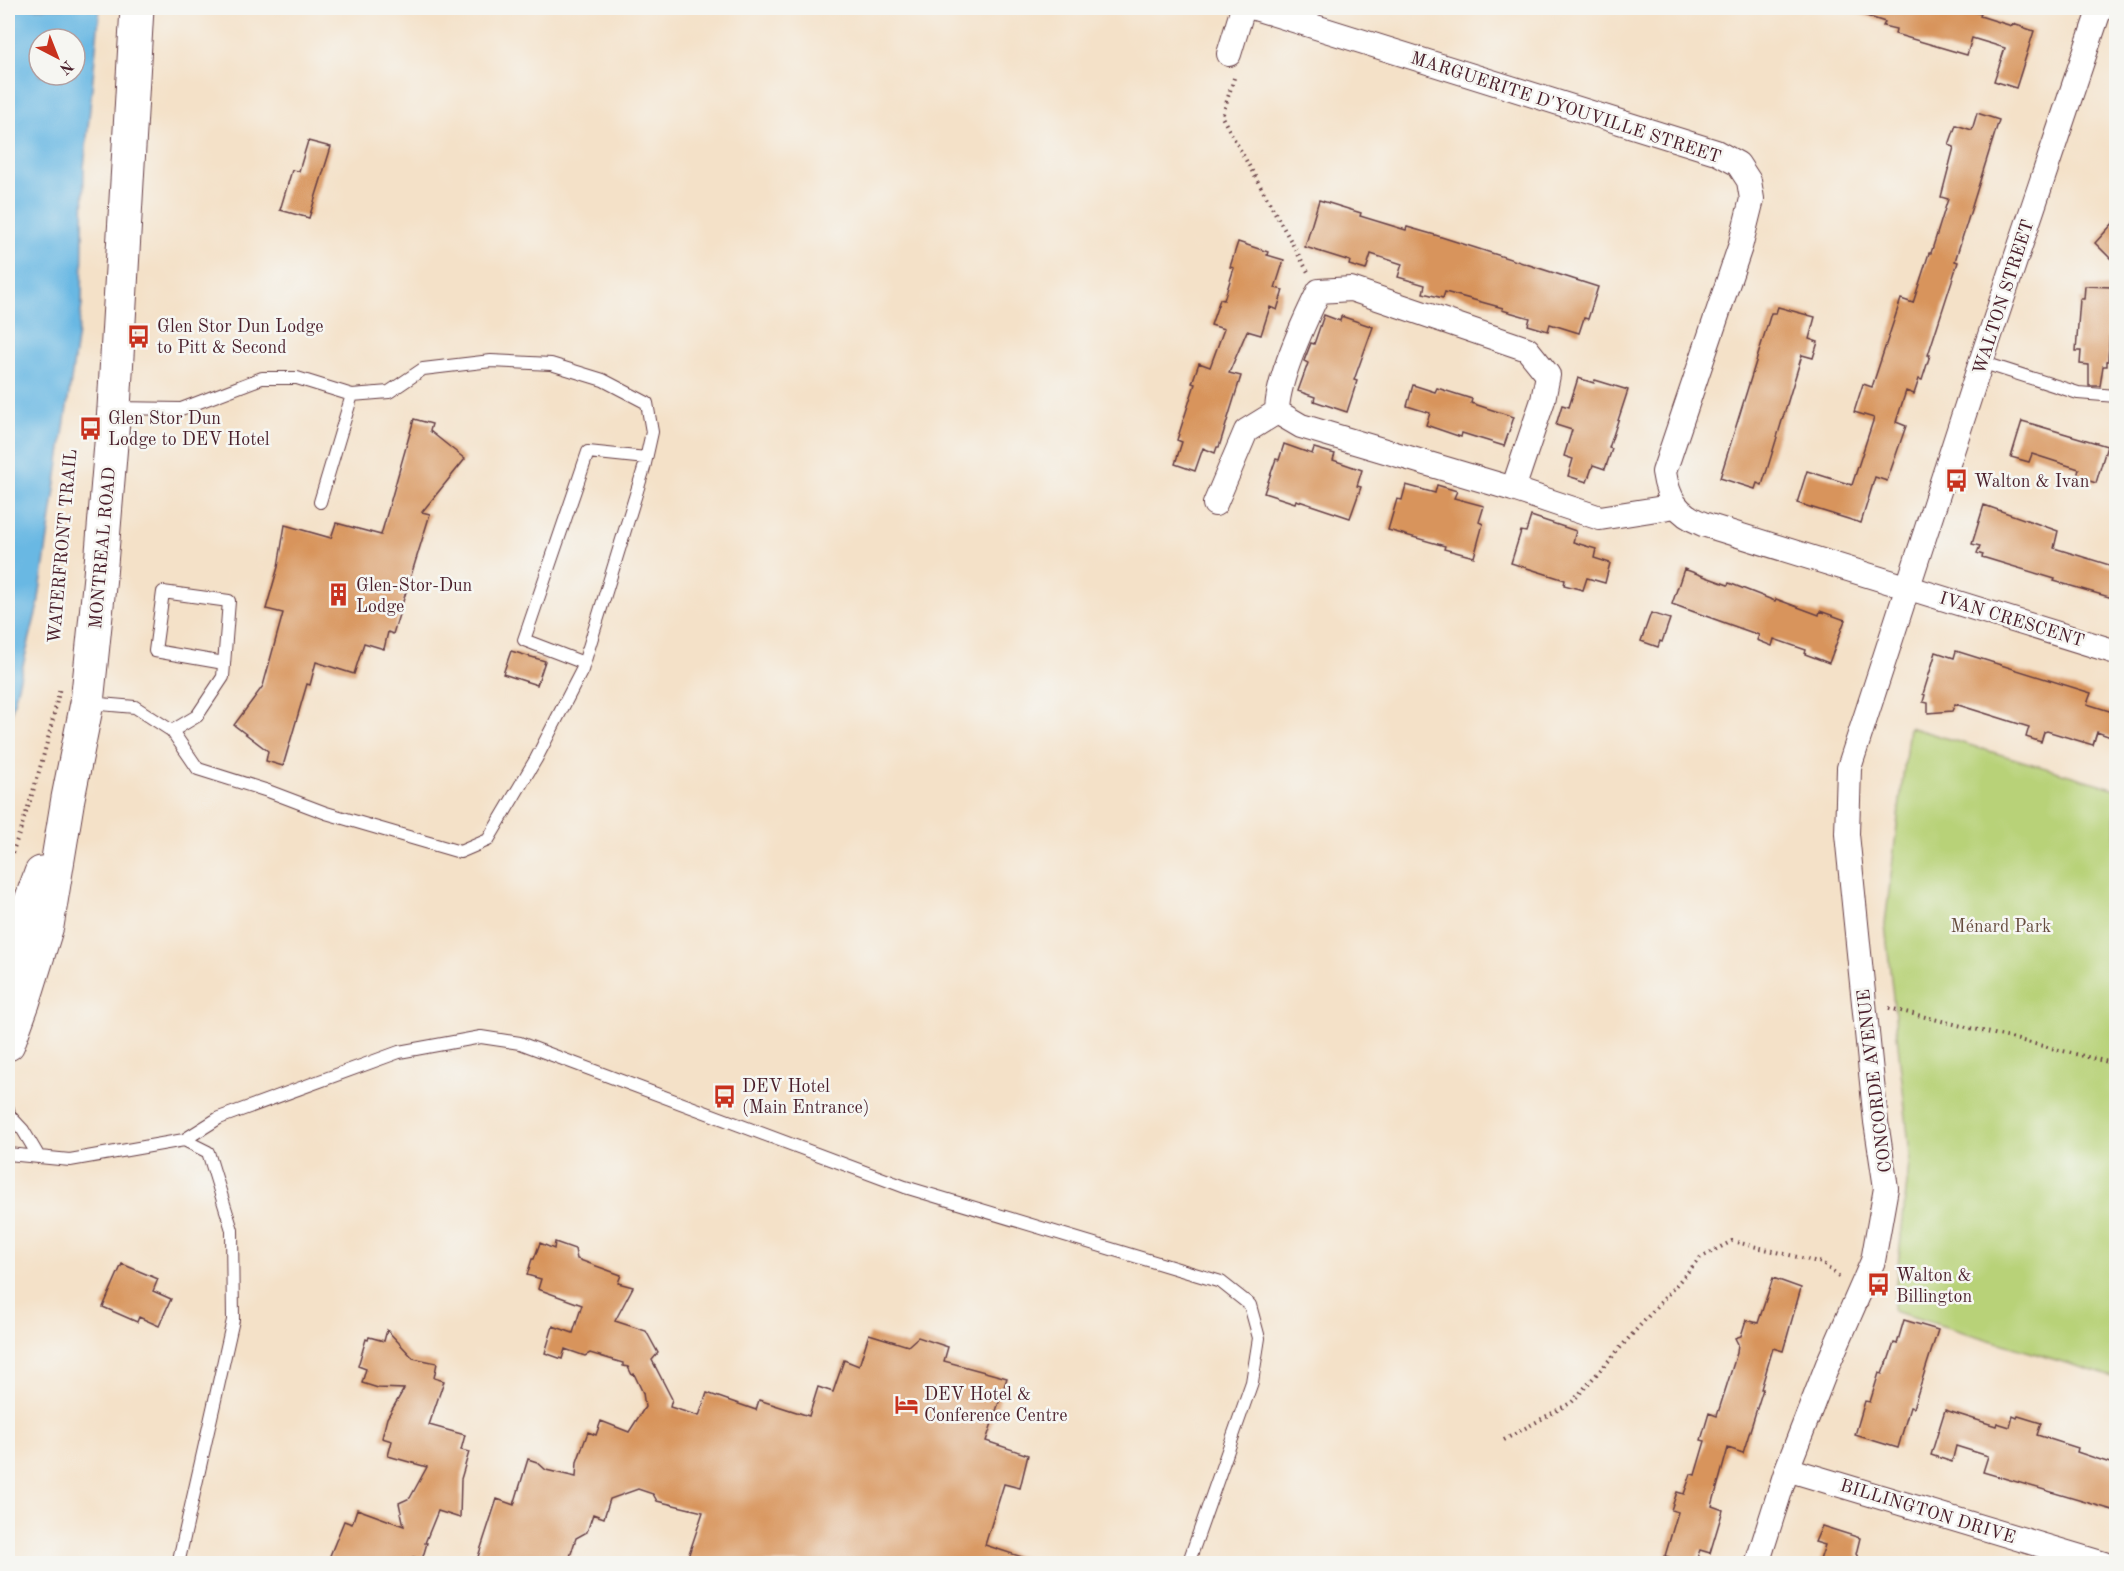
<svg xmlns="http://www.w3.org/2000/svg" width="2124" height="1571" font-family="'Old Standard TT',serif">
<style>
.green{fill:#b8d278;stroke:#817852;stroke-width:1.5}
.water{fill:#69b8e3;stroke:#5a6c87;stroke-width:1.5;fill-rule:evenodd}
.building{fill:#d8945c}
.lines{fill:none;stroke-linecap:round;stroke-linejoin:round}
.service-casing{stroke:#643c43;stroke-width:14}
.minor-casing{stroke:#643c43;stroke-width:26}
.primary-casing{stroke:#643c43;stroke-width:35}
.path{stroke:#643c43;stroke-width:4;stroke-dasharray:1.5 4.5;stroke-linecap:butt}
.service{stroke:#fff;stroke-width:12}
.minor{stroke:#fff;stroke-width:24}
.primary{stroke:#fff;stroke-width:33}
.labels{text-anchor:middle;stroke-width:5;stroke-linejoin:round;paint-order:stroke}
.street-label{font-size:18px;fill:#4a1f2b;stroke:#f6f6f2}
.poi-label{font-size:18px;fill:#4a1f2b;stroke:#f6f6f2;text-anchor:start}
.park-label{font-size:18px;fill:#664c3e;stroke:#f6f6f2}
</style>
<rect width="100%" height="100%" fill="#f6f6f2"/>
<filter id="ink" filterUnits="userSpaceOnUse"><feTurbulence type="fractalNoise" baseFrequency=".0167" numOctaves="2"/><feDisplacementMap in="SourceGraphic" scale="12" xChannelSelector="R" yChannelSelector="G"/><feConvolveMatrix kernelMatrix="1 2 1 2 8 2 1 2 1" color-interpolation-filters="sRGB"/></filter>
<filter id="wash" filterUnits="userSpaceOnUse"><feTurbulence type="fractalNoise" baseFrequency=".008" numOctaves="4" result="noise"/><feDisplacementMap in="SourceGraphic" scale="24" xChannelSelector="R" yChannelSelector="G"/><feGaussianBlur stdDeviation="1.35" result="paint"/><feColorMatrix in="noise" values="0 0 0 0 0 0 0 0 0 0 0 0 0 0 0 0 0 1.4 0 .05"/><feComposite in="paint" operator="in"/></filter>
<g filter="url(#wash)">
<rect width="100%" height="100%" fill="#f4e1c8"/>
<path class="green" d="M 1909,727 L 2116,789 L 2116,1378 L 1893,1311 L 1910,1155 L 1885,924 Z"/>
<path class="water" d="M 8,8 L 100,8 L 84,168 L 82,305 L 38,605 L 8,726 ZM 39,39 L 75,39 L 75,75 L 39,75 Z"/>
<g id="blocks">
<path class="building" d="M 1852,8 L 1961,8 L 1981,14 L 1980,16 L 2012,26 L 2013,24 L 2034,31 L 2016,88 L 1994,81 L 2005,48 L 1972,38 L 1967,55 L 1895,34 L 1896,29 L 1883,26 L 1885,22 L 1851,11 Z
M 1977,113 L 1999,120 L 1955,261 L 1958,262 L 1928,355 L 1930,355 L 1922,380 L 1919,379 L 1914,394 L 1906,391 L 1896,422 L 1906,426 L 1887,481 L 1875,477 L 1861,523 L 1797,503 L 1807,471 L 1852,485 L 1874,418 L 1854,412 L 1863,384 L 1872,387 L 1901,299 L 1913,303 L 1929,253 L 1931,253 L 1948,199 L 1941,197 L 1954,147 L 1949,145 L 1956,125 L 1972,130 Z
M 308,141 L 331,147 L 309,218 L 280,210 L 292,170 L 299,171 Z
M 1319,200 L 1361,213 L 1360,216 L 1406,230 L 1407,227 L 1435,235 L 1598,287 L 1588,319 L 1584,318 L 1579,333 L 1550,324 L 1548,331 L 1528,325 L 1530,318 L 1502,310 L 1503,308 L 1445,292 L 1443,298 L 1423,293 L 1425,285 L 1398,277 L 1402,264 L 1371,254 L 1366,270 L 1349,265 L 1350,261 L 1305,247 Z
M 2116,220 L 2116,264 L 2095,243 Z
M 1238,242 L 1268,252 L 1267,255 L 1284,260 L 1275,288 L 1283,290 L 1277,310 L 1270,307 L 1261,335 L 1247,331 L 1229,373 L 1241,376 L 1219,447 L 1217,447 L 1215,453 L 1203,448 L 1195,471 L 1175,464 L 1182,442 L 1177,440 L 1195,384 L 1192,383 L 1199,363 L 1210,367 L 1224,329 L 1211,325 L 1220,299 L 1224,300 L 1234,268 L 1230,267 Z
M 2085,286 L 2112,287 L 2112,292 L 2114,292 L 2113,314 L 2111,314 L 2108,361 L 2107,361 L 2107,366 L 2103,366 L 2100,386 L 2089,386 L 2089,365 L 2080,364 L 2081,351 L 2076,351 L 2080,299 L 2084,299 Z
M 1778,307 L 1815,317 L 1809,339 L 1818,342 L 1813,358 L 1802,355 L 1767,470 L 1762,485 L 1757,483 L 1755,489 L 1720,478 L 1771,313 L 1776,313 Z
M 1324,315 L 1340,321 L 1341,316 L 1373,327 L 1354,380 L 1357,381 L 1347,412 L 1314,401 L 1315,397 L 1298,391 L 1308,363 L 1304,361 L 1311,343 L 1314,344 Z
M 1578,378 L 1594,383 L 1595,380 L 1628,390 L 1609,448 L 1612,449 L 1605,469 L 1593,465 L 1587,482 L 1568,476 L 1573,459 L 1564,456 L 1572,430 L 1556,425 L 1562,405 L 1569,407 Z
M 1413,385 L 1435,392 L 1437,388 L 1472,399 L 1471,403 L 1514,417 L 1504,446 L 1462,433 L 1461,437 L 1426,425 L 1430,413 L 1407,406 Z
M 414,419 L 432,424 L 430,431 L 465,459 L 422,512 L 430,514 L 393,634 L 388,632 L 384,649 L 364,643 L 354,674 L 316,662 L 310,685 L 307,684 L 283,766 L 266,761 L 268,751 L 234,725 L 263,686 L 283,613 L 266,609 L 278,567 L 285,525 L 331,538 L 336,523 L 381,535 Z
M 2022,421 L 2107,446 L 2096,483 L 2077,477 L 2079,469 L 2032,454 L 2029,462 L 2011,457 Z
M 1284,444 L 1312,454 L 1314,448 L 1335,454 L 1333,460 L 1362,470 L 1357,486 L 1361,487 L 1350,518 L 1296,500 L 1295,503 L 1264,493 L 1276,459 L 1279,460 Z
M 1406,485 L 1435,493 L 1437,485 L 1457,491 L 1454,498 L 1484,506 L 1479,522 L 1483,524 L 1474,557 L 1444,549 L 1445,546 L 1388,530 L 1397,499 L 1402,500 Z
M 1984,505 L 2058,531 L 2054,548 L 2116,567 L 2116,599 L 2054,581 L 2055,579 L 1982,557 L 1983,555 L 1977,553 L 1980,546 L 1972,544 Z
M 1531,516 L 1576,531 L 1573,542 L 1596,549 L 1594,558 L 1610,563 L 1605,583 L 1587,578 L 1583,590 L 1564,585 L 1565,580 L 1511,563 L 1521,531 L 1526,532 Z
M 1684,569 L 1728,585 L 1729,583 L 1775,601 L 1776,599 L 1819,615 L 1820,611 L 1845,620 L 1829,663 L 1805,654 L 1806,650 L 1774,639 L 1772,646 L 1757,640 L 1759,635 L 1672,604 Z
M 1651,613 L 1670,619 L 1662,642 L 1660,641 L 1658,647 L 1641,641 Z
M 511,651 L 545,661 L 537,685 L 503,674 Z
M 1956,651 L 2091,693 L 2087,704 L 2116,713 L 2116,739 L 2097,732 L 2093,745 L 2047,731 L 2044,732 L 2041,742 L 2026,737 L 2029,727 L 1955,704 L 1952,711 L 1928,713 L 1928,703 L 1923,702 L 1925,695 L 1923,694 L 1936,652 L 1954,658 Z
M 555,1242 L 575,1249 L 577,1259 L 621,1275 L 618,1283 L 633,1287 L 615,1321 L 646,1331 L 658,1353 L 652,1360 L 672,1399 L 670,1407 L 699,1416 L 707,1393 L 756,1410 L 759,1400 L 809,1416 L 818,1387 L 833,1392 L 844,1360 L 859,1366 L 869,1334 L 908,1346 L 918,1337 L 948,1347 L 944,1361 L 1007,1378 L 986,1441 L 1028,1455 L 1020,1488 L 1004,1484 L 985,1545 L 1031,1560 L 1030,1563 L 686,1563 L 703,1512 L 657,1501 L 653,1494 L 638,1489 L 610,1499 L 604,1518 L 593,1514 L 587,1532 L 576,1538 L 568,1563 L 476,1563 L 497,1499 L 514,1505 L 528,1459 L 537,1462 L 546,1470 L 576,1477 L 577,1462 L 588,1432 L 596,1435 L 601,1421 L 629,1432 L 645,1407 L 643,1393 L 634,1374 L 632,1375 L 628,1367 L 623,1366 L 623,1363 L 590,1353 L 585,1356 L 565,1349 L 562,1359 L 545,1353 L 553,1326 L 573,1333 L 582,1305 L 538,1289 L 541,1279 L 527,1275 L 532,1259 L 534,1259 L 540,1243 L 554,1249 Z
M 122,1264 L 158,1279 L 153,1291 L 171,1299 L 159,1326 L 139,1317 L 137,1322 L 103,1307 Z
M 1773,1278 L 1801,1288 L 1783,1351 L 1773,1348 L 1761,1389 L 1763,1389 L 1743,1453 L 1728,1448 L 1712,1506 L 1723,1510 L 1710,1553 L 1700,1550 L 1695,1563 L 1667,1563 L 1669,1557 L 1665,1556 L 1678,1512 L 1671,1510 L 1677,1492 L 1684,1494 L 1691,1474 L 1695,1475 L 1705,1441 L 1701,1440 L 1709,1413 L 1717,1416 L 1737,1353 L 1738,1344 L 1735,1338 L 1741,1336 L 1746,1320 L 1758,1323 Z
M 1904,1320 L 1938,1330 L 1913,1408 L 1910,1407 L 1898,1448 L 1855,1435 L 1865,1401 L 1870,1402 L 1879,1373 L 1882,1374 L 1886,1363 L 1887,1364 L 1894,1343 L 1897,1344 Z
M 387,1330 L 413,1358 L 437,1363 L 434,1378 L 444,1381 L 429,1425 L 465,1435 L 461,1450 L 469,1452 L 461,1479 L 460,1518 L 438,1511 L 425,1543 L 427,1543 L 422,1560 L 413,1557 L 410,1563 L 327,1563 L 344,1521 L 352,1524 L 357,1509 L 404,1526 L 399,1503 L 410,1498 L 427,1467 L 388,1456 L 392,1441 L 382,1438 L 387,1418 L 404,1389 L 378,1388 L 362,1383 L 366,1369 L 358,1366 L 366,1339 L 368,1340 L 369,1337 L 384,1341 Z
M 1945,1410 L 1996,1426 L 1997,1423 L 2010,1427 L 2013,1416 L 2017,1418 L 2018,1416 L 2041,1423 L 2037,1435 L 2078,1448 L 2077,1452 L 2116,1465 L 2116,1511 L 1983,1472 L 1988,1456 L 1956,1446 L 1952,1462 L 1931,1455 Z
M 1822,1526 L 1860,1538 L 1856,1554 L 1862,1563 L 1831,1563 L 1820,1560 L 1825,1545 L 1815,1542 Z"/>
</g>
</g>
<g filter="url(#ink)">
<use href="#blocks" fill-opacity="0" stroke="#643c43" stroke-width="1.5"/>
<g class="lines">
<defs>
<path id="service" d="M 1981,362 L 2078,393 L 2116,396
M 115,408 L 181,409 L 262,378 L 297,378 L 352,395
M 584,663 L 524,640 L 588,452 L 646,458
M 89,703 L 135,707 L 172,731 L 197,716 L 223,677 L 229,601 L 163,592 L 155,651 L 224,663
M 172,731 L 198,769 L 268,791 L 326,813 L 460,852 L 488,840 L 536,759 L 582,670 L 644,468 L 652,432 L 647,403 L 603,380 L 551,364 L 491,361 L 423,369 L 389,392 L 352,395 L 320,502
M 8,1109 L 9,1115 L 23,1130 L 39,1157
M 8,1154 L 70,1160 L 184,1140 L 219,1118 L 399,1052 L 481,1037 L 520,1043 L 905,1187 L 1221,1282 L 1250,1305 L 1259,1338 L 1252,1382 L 1188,1564
M 178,1564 L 233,1320 L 232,1230 L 208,1152 L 184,1140"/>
<path id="minor" d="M 1255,8 L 1716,152 L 1738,164 L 1749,181 L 1752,199 L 1740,247 L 1664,472 C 1668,499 1677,514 1703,524 L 2116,652
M 1229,54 L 1243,8
M 1513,489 L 1543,400 L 1548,375 L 1527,349 L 1351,289 L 1319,291 C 1304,322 1277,379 1277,412 L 1301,426 L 1513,489 L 1600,518 L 1676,506
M 1215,504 L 1246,431 L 1277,412
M 1787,1469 L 2104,1564
M 1757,1564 L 1787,1469 L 1828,1364 L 1873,1261 L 1886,1188 L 1876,1122 L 1847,834 L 1849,768 L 1981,362 L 2100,8"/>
<path id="primary" d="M 8,964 L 41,873
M 8,1044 L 23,1003 L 47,926 L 68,798 L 87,703 L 100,576 L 114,408 L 137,8"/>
</defs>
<use href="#service" class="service-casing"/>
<use href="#minor" class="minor-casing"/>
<use href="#primary" class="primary-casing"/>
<path class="path" d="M 1234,78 L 1222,117 L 1308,272
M 8,864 C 30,806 47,749 60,687
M 1889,1008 L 2116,1064
M 1504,1440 L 1572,1402 L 1700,1258 L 1732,1241 L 1822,1263 L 1841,1279"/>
<use href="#service" class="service"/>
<use href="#minor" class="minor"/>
<use href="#primary" class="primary"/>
</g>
</g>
<defs>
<symbol id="bus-bare" viewBox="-9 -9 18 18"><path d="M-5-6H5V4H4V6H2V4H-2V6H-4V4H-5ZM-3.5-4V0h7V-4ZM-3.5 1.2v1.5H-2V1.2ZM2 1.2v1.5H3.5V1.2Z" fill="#c8321e" stroke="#f6f6f2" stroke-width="2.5" paint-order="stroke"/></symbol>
<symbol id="building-bare" viewBox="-9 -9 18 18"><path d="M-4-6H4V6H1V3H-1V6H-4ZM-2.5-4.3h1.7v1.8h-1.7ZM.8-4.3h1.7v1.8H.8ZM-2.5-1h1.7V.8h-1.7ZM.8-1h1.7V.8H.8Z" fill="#c8321e" stroke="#f6f6f2" stroke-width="2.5" paint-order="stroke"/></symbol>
<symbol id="hotel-bare" viewBox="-9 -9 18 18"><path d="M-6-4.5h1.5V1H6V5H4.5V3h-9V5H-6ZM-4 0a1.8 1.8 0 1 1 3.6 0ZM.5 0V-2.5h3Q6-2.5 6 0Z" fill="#c8321e" stroke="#f6f6f2" stroke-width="2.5" paint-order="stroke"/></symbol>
</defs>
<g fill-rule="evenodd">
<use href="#bus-bare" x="122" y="320" width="33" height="33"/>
<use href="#bus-bare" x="74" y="412" width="33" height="33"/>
<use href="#bus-bare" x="1940" y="464" width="33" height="33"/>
<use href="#building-bare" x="322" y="578" width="33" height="33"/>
<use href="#bus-bare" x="708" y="1080" width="33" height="33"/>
<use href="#bus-bare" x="1862" y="1268" width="33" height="33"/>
<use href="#hotel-bare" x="890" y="1388" width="33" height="33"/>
</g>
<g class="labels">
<g class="street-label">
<text transform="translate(1566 107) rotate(18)" y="6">MARGUERITE D'YOUVILLE STREET</text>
<text transform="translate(2003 297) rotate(-72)" y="6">WALTON STREET</text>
<text transform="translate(62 546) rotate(-85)" y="6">WATERFRONT TRAIL</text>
<text transform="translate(102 548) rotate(-85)" y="6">MONTREAL ROAD</text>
<text transform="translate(2012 619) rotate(17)" y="6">IVAN CRESCENT</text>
<text transform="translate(1874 1081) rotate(-97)" y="6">CONCORDE AVENUE</text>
<text transform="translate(1928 1511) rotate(17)" y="6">BILLINGTON DRIVE</text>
</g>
<g class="poi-label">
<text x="157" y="332">Glen Stor Dun Lodge<tspan x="157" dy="21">to Pitt &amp; Second</tspan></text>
<text x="108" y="424">Glen Stor Dun<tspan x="108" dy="21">Lodge to DEV Hotel</tspan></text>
<text x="1974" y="487">Walton &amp; Ivan</text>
<text x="356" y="591">Glen-Stor-Dun<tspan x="356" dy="21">Lodge</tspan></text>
<text x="742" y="1092">DEV Hotel<tspan x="742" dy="21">(Main Entrance)</tspan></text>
<text x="1896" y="1281">Walton &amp;<tspan x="1896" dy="21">Billington</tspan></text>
<text x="924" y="1400">DEV Hotel &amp;<tspan x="924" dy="21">Conference Centre</tspan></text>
</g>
<g class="park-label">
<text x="2001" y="932">Ménard Park</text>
</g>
</g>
<rect width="2124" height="1571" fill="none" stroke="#f6f6f2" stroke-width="30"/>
<g transform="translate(57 57) rotate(138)"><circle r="28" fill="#f6f6f2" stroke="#b1a0a2" stroke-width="1.5"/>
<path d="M0-4.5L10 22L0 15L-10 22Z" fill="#c8321e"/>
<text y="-9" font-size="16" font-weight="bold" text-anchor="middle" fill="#4a1f2b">N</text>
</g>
</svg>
